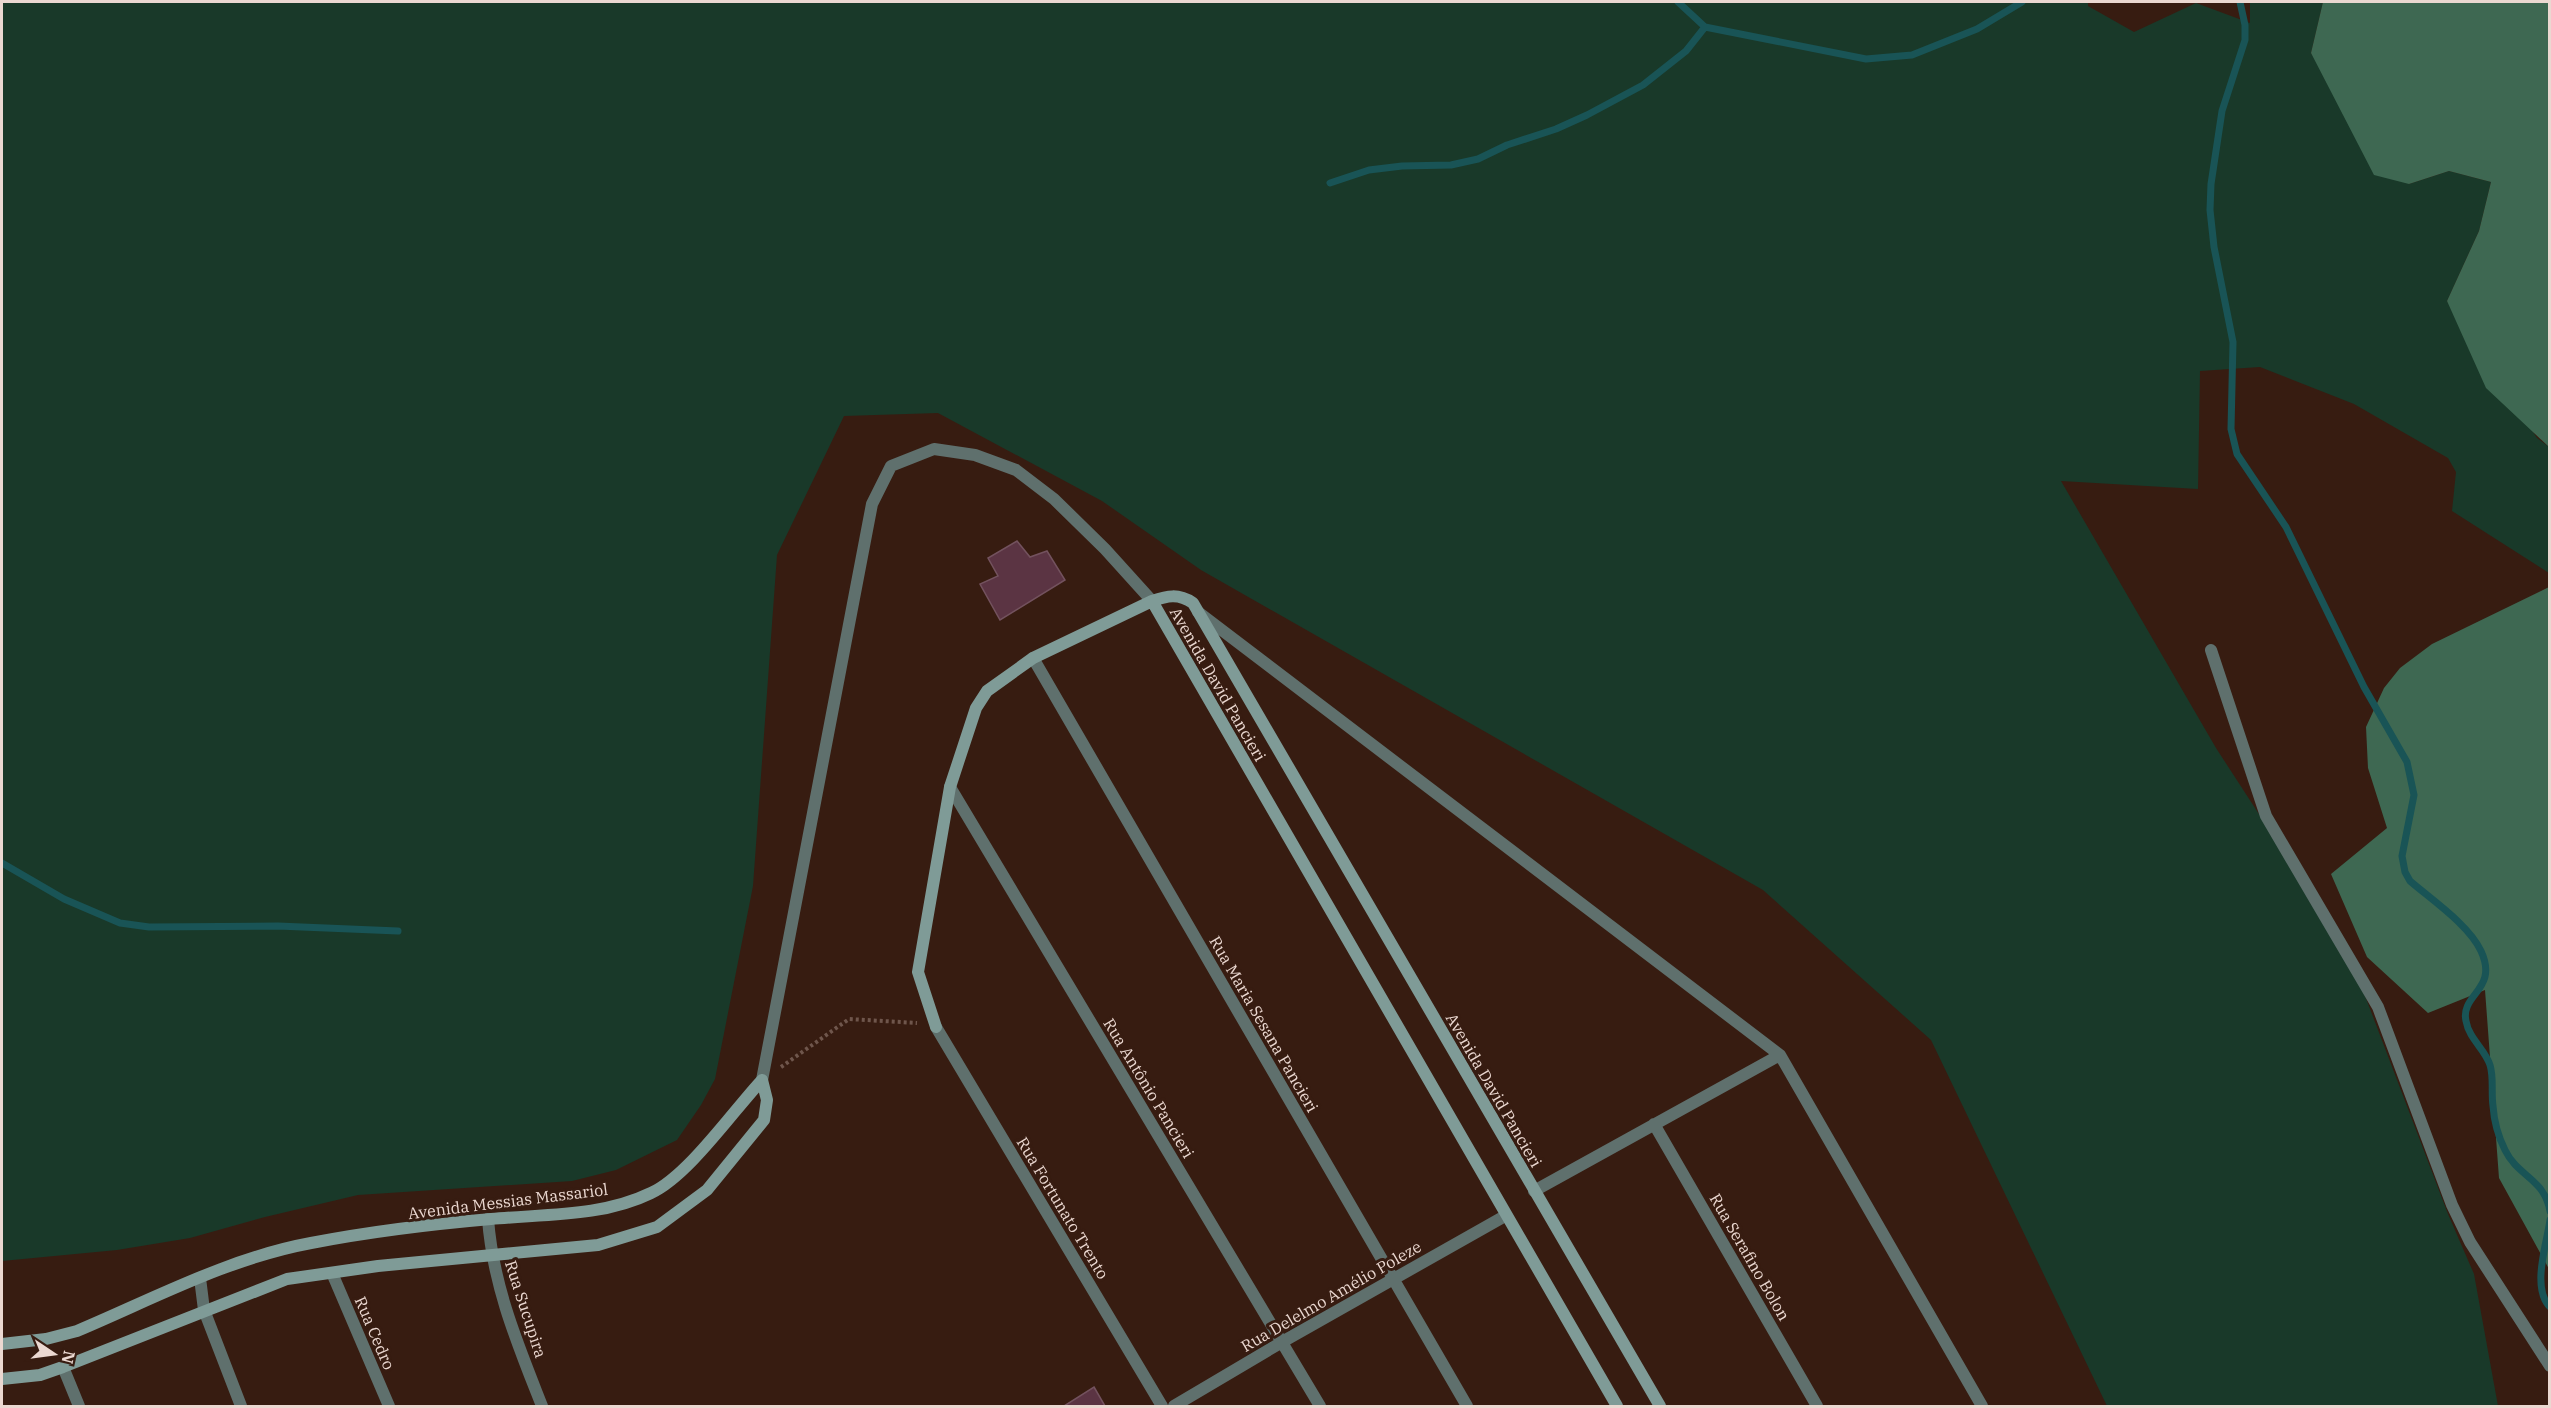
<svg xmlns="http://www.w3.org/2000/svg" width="2551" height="1408" font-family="'IBM Plex Serif',serif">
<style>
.green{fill:#193929}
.forest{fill:#3e6852}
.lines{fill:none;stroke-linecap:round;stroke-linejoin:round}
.stream{stroke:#195456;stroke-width:7}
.building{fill:#5b3443;stroke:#73525e;stroke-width:1.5}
.path{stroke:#6f564c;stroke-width:4;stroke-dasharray:3 3;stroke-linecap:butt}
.street{stroke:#5f706d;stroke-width:12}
.secondary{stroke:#7f9b97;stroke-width:12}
.labels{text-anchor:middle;stroke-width:6;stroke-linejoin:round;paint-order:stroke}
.street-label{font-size:16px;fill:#ebd8d1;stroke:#371c11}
</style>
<rect width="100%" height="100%" fill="#371c11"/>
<path class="green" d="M 2,2 L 2088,2 L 2088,6 L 2134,32 L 2196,3 L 2250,23 L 2250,2 L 2323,2 L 2311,53 L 2409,184 L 2449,171 L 2491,182 L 2479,231 L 2447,301 L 2537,438 L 2549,447 L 2549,573 L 2452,511 L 2456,472 L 2448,458 L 2354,404 L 2260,367 L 2200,371 L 2198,489 L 2061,481 L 2216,748 L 2348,951 L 2448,1214 L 2474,1274 L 2498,1406 L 2107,1406 L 1931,1040 L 1763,890 L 1201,570 L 1102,501 L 938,413 L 844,416 L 777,555 L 753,886 L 715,1079 L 701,1105 L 677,1140 L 616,1170 L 572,1181 L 358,1195 L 265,1217 L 190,1238 L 117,1250 L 2,1261 Z"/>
<path class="forest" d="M 2323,2 L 2549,2 L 2549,447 L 2486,388 L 2447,301 L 2479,231 L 2491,182 L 2449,171 L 2409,184 L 2374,175 L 2311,53 Z
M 2549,587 L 2549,1269 L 2499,1178 L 2485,990 L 2428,1013 L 2367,957 L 2331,874 L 2387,828 L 2368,768 L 2366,727 L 2384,688 L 2400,668 L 2432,644 Z"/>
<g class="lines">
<path class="stream" d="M 1678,2 L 1705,27 L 1866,59 L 1912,55 L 1977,29 L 2022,2
M 2240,2 L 2245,25 L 2245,40 L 2222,111 L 2211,184 L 2210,210 L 2214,247 L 2233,342 L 2231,429 L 2237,454 L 2286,527 L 2364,687 L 2407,762 L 2414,795 L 2402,856 L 2405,872 L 2410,881 C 2432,900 2469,925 2481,951 C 2499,990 2460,994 2466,1021 C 2469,1039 2485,1049 2490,1065 C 2494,1078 2491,1092 2493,1106 C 2494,1121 2498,1136 2505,1150 C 2518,1177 2544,1178 2550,1211
M 1330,183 L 1369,170 L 1402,166 L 1451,165 L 1478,159 L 1507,145 L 1556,129 L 1587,115 L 1643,85 L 1686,51 L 1705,27
M 2,863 L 64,899 L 120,923 L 149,927 L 278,926 L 398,931
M 2550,1220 C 2547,1243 2531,1288 2550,1307"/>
</g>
<path class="building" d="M 1017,541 L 1030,557 L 1047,551 L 1065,580 L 1000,620 L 980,584 L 998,576 L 988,558 Z
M 1094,1387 L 1105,1406 L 1064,1406 Z"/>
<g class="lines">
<path class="path" d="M 781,1067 L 849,1019 L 917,1023"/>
<path class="street" d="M 1198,612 L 1780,1055 L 1982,1406
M 2211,650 L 2266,816 L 2378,1007 L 2452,1205 L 2470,1242 L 2550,1366
M 1033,658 L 1467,1406
M 950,787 L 1320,1406
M 936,1027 L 1162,1406
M 762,1080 L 872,504 L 891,466 L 934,449 L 975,455 L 1016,470 L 1054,499 L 1105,549 L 1152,601
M 1654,1124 L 1817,1406
M 1534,1191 L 1780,1055
M 488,1219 C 493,1286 518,1345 542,1406
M 332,1273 L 389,1406
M 200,1278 L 204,1310 L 241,1406
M 63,1367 L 79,1406
M 1174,1406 L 1282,1342 L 1505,1216"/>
<path class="secondary" d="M 936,1027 L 918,972 L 950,787 L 976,708 L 987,691 L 1033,658 L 1152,601
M 2,1344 L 46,1339 L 77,1331 C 153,1299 229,1258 311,1243 C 368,1232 433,1224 491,1219 C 544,1214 602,1217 651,1193 C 688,1176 733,1111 762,1080
M 2,1379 L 40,1375 L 63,1367 L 287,1279 L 378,1266 L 598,1245 L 657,1227 L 707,1190 L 764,1120 L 767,1100 L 762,1080
M 1617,1406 L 1152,601 C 1167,596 1178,593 1193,603 L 1660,1406"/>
</g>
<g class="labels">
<g class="street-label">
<text transform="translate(1218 684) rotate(60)" y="6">Avenida David Pancieri</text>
<text transform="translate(1264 1024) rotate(60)" y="6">Rua Maria Sesana Pancieri</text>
<text transform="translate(1149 1088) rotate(59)" y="6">Rua Antônio Pancieri</text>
<text transform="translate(1494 1090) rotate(60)" y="6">Avenida David Pancieri</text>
<text transform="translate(508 1201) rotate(-7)" y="6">Avenida Messias Massariol</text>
<text transform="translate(1063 1208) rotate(59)" y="6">Rua Fortunato Trento</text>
<text transform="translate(1750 1257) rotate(60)" y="6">Rua Serafino Bolon</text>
<text transform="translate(1331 1296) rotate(-30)" y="6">Rua Delelmo Amélio Poleze</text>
<text transform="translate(526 1309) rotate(72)" y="6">Rua Sucupira</text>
<text transform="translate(375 1333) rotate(67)" y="6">Rua Cedro</text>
</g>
</g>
<rect width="2551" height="1408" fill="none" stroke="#ebd8d1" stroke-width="6"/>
<g transform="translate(54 1354) rotate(103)" stroke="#371c11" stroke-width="4.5" paint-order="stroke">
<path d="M0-4.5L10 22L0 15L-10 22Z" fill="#ebd8d1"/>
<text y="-9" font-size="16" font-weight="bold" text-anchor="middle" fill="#ebd8d1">N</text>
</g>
</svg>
